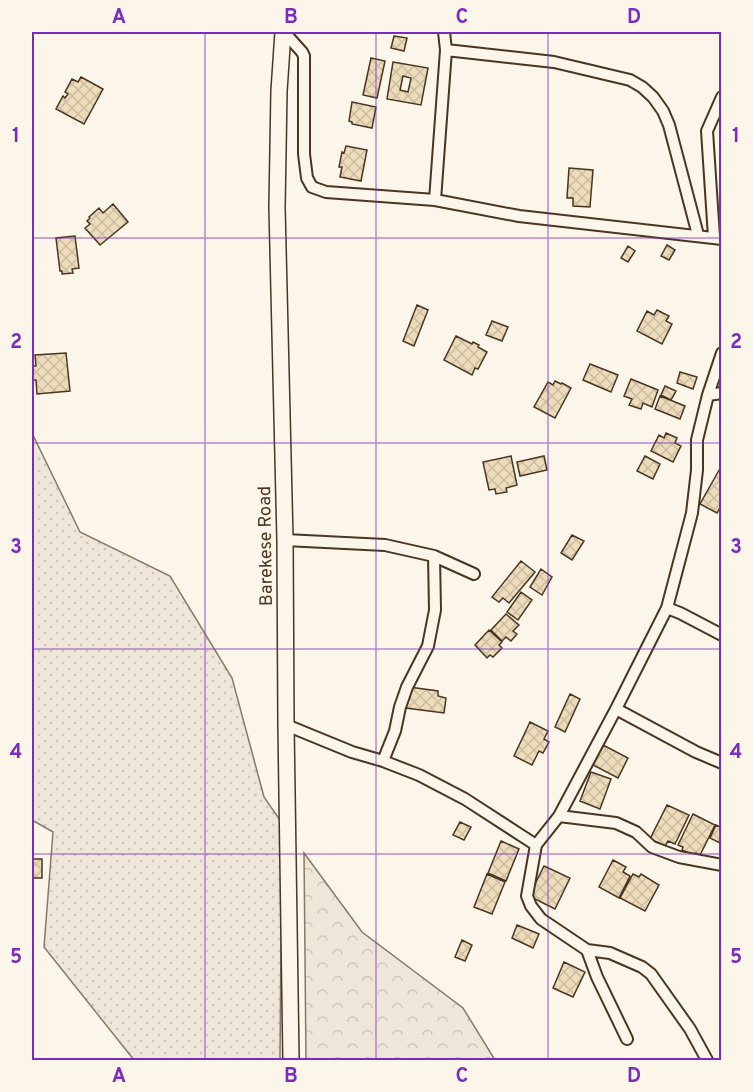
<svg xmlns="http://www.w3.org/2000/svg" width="753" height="1092" font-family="Overpass,sans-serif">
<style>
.grass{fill:url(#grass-dots);stroke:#887966;stroke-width:1.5}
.forest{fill:url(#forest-crowns);stroke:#887966;stroke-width:1.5}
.building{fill:url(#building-cross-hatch);stroke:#4a3520;stroke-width:1.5;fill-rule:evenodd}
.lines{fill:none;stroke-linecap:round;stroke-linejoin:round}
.minor-casing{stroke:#4a3520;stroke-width:14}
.secondary-casing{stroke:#4a3520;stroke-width:18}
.minor{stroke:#fbf6e9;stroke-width:10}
.secondary{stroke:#fbf6e9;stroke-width:15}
.grid{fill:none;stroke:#7b2cbf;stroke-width:1.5;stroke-opacity:0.55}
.labels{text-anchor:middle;stroke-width:4.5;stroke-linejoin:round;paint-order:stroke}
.street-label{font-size:18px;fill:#4a3520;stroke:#fbf6e9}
.neatline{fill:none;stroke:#7b2cbf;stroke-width:2}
.grid-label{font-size:20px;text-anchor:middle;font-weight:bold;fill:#7b2cbf}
</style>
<defs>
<pattern id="grass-dots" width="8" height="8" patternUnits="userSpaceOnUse" patternTransform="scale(1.5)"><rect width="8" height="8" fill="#ede6d9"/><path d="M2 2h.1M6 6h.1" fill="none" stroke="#cdc6ba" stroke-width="1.8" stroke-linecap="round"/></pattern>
<pattern id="forest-crowns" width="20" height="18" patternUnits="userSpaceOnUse" patternTransform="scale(1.5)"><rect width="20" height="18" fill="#ede6d9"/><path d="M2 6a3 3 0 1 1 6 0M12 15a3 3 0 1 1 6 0" fill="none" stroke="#cdc6ba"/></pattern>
<pattern id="building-cross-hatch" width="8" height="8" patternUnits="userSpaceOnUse" patternTransform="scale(1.5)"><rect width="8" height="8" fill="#ecdcbc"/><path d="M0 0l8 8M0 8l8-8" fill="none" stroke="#ccbda1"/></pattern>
</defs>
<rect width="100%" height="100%" fill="#fbf6e9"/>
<path class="grass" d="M 32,433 L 80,532 L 170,576 L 232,678 L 264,797 L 282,823 L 280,1060 L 134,1060 L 44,947 L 53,832 L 32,820 Z"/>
<path class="forest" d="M 304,853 L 362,932 L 463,1008 L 495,1060 L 306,1060 Z"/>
<path class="building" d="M 394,36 L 407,38 L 404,51 L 391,48 Z
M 371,58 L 385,61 L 377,98 L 363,95 Z
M 393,62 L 428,68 L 421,105 L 387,99 ZM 403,76 L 411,78 L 408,92 L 400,90 Z
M 81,77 L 103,89 L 84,124 L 56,109 L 63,96 L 65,98 L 68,94 L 65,92 L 72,79 L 78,82 Z
M 352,102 L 376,107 L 372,128 L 352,124 L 352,122 L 349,121 Z
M 346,146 L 367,150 L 361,181 L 340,177 L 342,167 L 339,167 L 342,152 L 344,153 Z
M 569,168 L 593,170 L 590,207 L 573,206 L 573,198 L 567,198 Z
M 113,204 L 128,222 L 100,245 L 85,228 L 90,224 L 87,221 L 90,218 L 89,217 L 99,208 L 103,213 Z
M 75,236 L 79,268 L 72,269 L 73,273 L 62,274 L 62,271 L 60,271 L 56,238 Z
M 667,245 L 675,250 L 669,260 L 661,256 Z
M 628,246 L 635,251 L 628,262 L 621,258 Z
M 417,305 L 428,310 L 414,346 L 403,341 Z
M 657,310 L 669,316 L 666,321 L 672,324 L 662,344 L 637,331 L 647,311 L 654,315 Z
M 492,321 L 508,327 L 502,341 L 486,335 Z
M 456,336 L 472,344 L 473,342 L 479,345 L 478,347 L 487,352 L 478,369 L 475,368 L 472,375 L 444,360 Z
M 66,353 L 70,391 L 37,394 L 36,380 L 32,380 L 32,366 L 36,366 L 35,355 Z
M 590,364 L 618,375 L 611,392 L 583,380 Z
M 680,372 L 697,377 L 693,389 L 677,383 Z
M 631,379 L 658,390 L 652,407 L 643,403 L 641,409 L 629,405 L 632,399 L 624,396 Z
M 555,381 L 561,384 L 562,383 L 571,388 L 555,418 L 534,407 L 548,382 L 553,385 Z
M 665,386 L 676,391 L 671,400 L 661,395 Z
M 660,396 L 685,406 L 680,419 L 655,409 Z
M 666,433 L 677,438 L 675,443 L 681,446 L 673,462 L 651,451 L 659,435 L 664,438 Z
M 511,456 L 517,485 L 506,488 L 507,492 L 496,494 L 495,489 L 489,490 L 483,462 Z
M 544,456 L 547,470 L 520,476 L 517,462 Z
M 645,456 L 660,464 L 653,479 L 637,471 Z
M 722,465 L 722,504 L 717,513 L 700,504 Z
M 572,535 L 584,541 L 572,560 L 561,553 Z
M 521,561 L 535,572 L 509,603 L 503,598 L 499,602 L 492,597 Z
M 541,569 L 552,577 L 542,595 L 530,587 Z
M 521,592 L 532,600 L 518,620 L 507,612 Z
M 506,614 L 519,625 L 513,631 L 517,634 L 511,641 L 506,637 L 502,641 L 491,630 Z
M 489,630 L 502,642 L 499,645 L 502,648 L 493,657 L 490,655 L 487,658 L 475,645 Z
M 409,687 L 438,691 L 438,696 L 446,698 L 444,713 L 406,708 Z
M 570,694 L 580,699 L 565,732 L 555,727 Z
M 530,722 L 548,731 L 544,739 L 549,742 L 543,753 L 539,751 L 532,765 L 514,756 Z
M 603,745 L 628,758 L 618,778 L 593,765 Z
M 591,772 L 611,779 L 600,809 L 580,801 Z
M 667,805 L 689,815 L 675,844 L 668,841 L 665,846 L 650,839 Z
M 693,814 L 715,825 L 700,855 L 696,853 L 695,856 L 682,850 L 683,847 L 678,845 Z
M 460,822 L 471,827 L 464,840 L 453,835 Z
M 716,825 L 722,828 L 722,844 L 710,838 Z
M 501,841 L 519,849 L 506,881 L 488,873 Z
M 33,859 L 42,859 L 42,878 L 33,878 Z
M 613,860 L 626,867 L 623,872 L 630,876 L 619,898 L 599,887 Z
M 544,866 L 570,878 L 555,909 L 529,896 Z
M 487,874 L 505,882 L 492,914 L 474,907 Z
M 633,874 L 639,877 L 641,874 L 659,885 L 645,911 L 620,898 Z
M 517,925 L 539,934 L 533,948 L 512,938 Z
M 462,940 L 472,945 L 465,961 L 455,957 Z
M 564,962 L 585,972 L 573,997 L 553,988 Z"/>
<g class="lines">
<defs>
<path id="minor" d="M 284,32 L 302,52 L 304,56 L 304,154 L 307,178 L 312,187 L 326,192 L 435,200 L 519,216 L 722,239
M 446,50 L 554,62 L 630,80 L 642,87 L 653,97 L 663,111 L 669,125 L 698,235
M 435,200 L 446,50 L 444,32
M 714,237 L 707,131 L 722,97
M 708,395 L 722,393
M 285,540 L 385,545 L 434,556 L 474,574
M 667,608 L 680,613 L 722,635
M 616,709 L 696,752 L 722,763
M 286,725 L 352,752 L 383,761 L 419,775 L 465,799 L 536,845
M 383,761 L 395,731 L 400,707 L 407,687 L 428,646 L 435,610 L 434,556
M 559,816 L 616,823 L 636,832 L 652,847 L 679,857 L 722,865
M 587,950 L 597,977 L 627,1039
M 707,1060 L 690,1029 L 651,974 L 642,967 L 610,953 L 587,950 L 541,919 L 531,906 L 527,896 L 536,845 L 559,816 L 616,709 L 667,608 L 692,513 L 697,470 L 697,440 L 708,395 L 722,353"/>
<path id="secondary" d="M 283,32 L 279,91 L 277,207 L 285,540 L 286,725 L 291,1060"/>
</defs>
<use href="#minor" class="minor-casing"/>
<use href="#secondary" class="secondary-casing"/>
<use href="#minor" class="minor"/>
<use href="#secondary" class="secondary"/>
</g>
<path class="grid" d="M 205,32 L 205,1060M 376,32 L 376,1060M 548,32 L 548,1060M 32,238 L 722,238M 32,443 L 722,443M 32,649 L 722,649M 32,854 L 722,854"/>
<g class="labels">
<g class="street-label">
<text transform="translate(265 546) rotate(-91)" y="6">Barekese Road</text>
</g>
</g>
<rect width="753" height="1092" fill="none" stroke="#fbf6e9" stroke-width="66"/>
<rect x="33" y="33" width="687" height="1026" class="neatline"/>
<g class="grid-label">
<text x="119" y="23">A</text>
<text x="291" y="23">B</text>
<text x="462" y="23">C</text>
<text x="634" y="23">D</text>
<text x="16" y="142">1</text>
<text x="736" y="142">1</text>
<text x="16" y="348">2</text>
<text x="736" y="348">2</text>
<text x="16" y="553">3</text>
<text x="736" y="553">3</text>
<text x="16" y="758">4</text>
<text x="736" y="758">4</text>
<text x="16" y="963">5</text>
<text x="736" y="963">5</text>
<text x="119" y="1082">A</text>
<text x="291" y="1082">B</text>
<text x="462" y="1082">C</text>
<text x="634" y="1082">D</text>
</g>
</svg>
